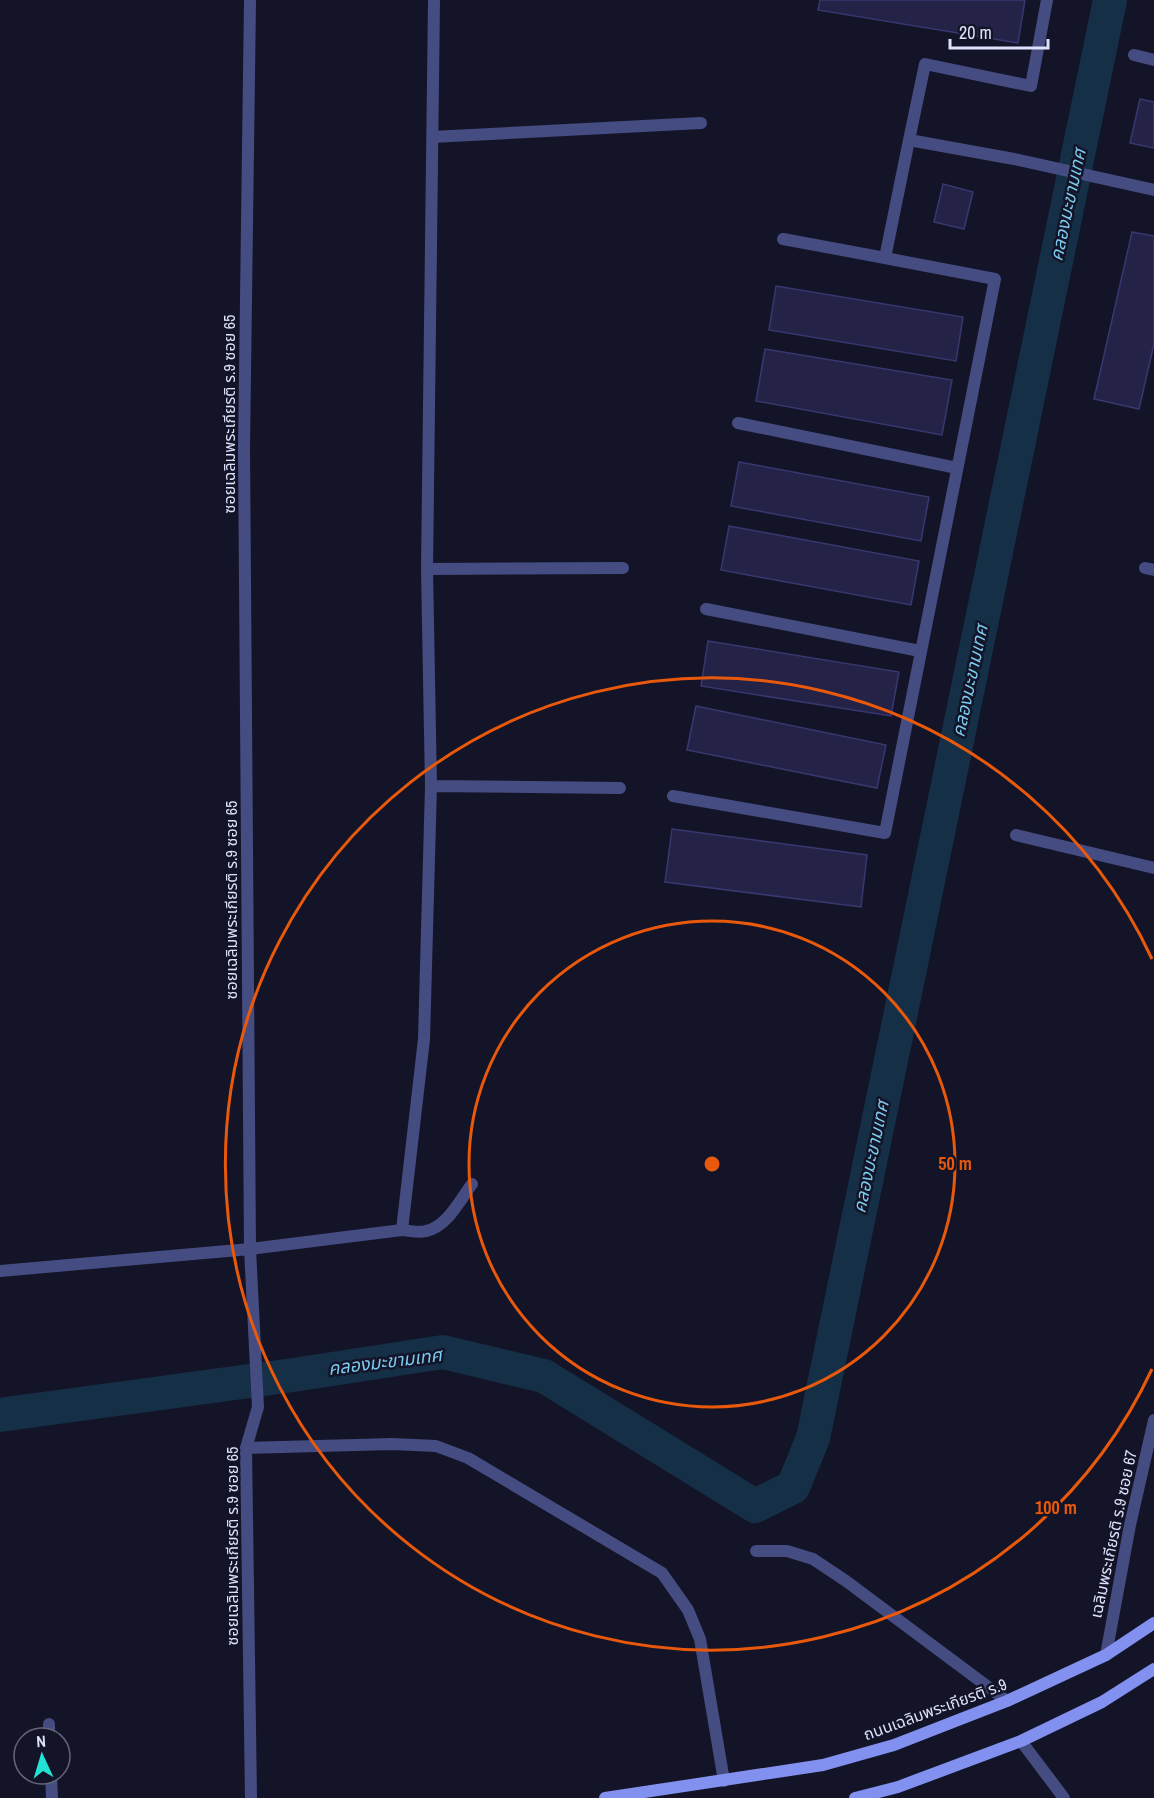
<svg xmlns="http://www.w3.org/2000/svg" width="1154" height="1798" font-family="'Archivo Narrow','Noto Sans Thai',sans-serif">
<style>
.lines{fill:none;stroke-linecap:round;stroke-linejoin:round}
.canal{stroke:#142f46;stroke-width:34}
.building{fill:#242247;stroke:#393770;stroke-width:1.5}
.service{stroke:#454c81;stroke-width:12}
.minor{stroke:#454c81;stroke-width:12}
.secondary{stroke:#8291ef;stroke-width:12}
.ring{fill:none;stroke:#e8590c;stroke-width:3}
.labels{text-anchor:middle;stroke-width:5;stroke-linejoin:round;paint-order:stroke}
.street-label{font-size:16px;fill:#dfe0fb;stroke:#141428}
.water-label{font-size:18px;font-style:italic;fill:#7acbee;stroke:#141428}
.centre{fill:#e8590c;stroke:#141428;stroke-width:3}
.ring-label{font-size:18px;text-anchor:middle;font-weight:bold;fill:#e8590c;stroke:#141428;stroke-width:5;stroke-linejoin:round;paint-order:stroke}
</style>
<rect width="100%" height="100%" fill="#141428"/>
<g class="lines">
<path class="canal" d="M 0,1415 L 293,1375 L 443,1352 L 544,1376 L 755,1506 L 793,1487 L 813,1438 L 1110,0"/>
</g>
<path class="building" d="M 820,0 L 1025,0 L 1018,43 L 818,10 Z
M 1140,99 L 1154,102 L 1154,148 L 1130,143 Z
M 943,184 L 973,192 L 964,229 L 934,222 Z
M 1132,232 L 1154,236 L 1154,344 L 1139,409 L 1094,399 Z
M 776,286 L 963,317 L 956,361 L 769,330 Z
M 765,349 L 952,380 L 942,435 L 756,401 Z
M 739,462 L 929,497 L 921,541 L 731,506 Z
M 729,526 L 919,561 L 911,605 L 721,570 Z
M 708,641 L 899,672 L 891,716 L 701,686 Z
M 696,706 L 886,745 L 877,788 L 687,750 Z
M 672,829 L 867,855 L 861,907 L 665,882 Z"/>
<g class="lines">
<path class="service" d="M 1145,568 L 1154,570
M 427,569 L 623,568
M 1016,835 L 1154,868
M 402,1230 C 409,1231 419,1233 426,1231 C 447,1227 460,1200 472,1184
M 246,1448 L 392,1444 L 436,1446 L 468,1458 L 662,1573 L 688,1610 L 700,1639 L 724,1781
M 756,1551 L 787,1551 L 813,1559 L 846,1581 L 1007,1701"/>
<path class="minor" d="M 250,0 L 244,448 L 250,1249 L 258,1407 L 246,1448 L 251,1798
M 1134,55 L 1154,60
M 432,137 L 701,123
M 909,140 L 925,64 L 1031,86 L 1047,0
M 783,239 L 885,258
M 738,423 L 957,468
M 706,609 L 920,651
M 431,786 L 620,788
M 673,796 L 885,833 L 995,279 L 885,258 L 909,140 L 1014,159 L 1154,190
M 0,1271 L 250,1249 L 402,1230 L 424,1039 L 431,786 L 427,569 L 434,0
M 1106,1655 L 1130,1525 L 1154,1420
M 49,1724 L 49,1738
M 1021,1741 L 1064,1798
M 51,1774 L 52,1798"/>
<path class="secondary" d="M 605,1798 L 823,1765 L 894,1745 L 1007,1701 L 1106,1655 L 1154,1623
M 855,1798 L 898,1787 L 1021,1741 L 1102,1702 L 1154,1669"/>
</g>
<g class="ring">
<circle cx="712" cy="1164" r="243"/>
<path d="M1152 1369A486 486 0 1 1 1152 959"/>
</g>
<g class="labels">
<g class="street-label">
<text transform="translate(229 414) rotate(-90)" y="6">ซอยเฉลิมพระเกียรติ ร.9 ซอย 65</text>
<text transform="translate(231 900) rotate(-90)" y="6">ซอยเฉลิมพระเกียรติ ร.9 ซอย 65</text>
<text transform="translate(1113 1534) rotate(-78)" y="6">เฉลิมพระเกียรติ ร.9 ซอย 67</text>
<text transform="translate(232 1546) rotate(-90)" y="6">ซอยเฉลิมพระเกียรติ ร.9 ซอย 65</text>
<text transform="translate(935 1709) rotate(-20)" y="6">ถนนเฉลิมพระเกียรติ ร.9</text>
</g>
<g class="water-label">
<text transform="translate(1068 205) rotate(-78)" y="6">คลองมะขามเทศ</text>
<text transform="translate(970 681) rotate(-78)" y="6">คลองมะขามเทศ</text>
<text transform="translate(871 1157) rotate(-78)" y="6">คลองมะขามเทศ</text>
<text transform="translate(385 1362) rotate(-7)" y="6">คลองมะขามเทศ</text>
</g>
</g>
<circle cx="712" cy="1164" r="9" class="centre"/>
<g class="ring-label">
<text x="955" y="1170">50 m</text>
<text x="1056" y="1514">100 m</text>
</g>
<g transform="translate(42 1756) rotate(356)"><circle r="28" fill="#141428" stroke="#65667c" stroke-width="1.5"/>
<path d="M0-4.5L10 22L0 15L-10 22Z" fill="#23e3d6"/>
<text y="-9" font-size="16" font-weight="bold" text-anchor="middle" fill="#dfe0fb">N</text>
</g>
<path d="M950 39v9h98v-9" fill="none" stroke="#dfe0fb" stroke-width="3"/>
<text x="959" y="39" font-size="18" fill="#dfe0fb" stroke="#141428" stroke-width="4.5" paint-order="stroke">20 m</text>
</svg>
